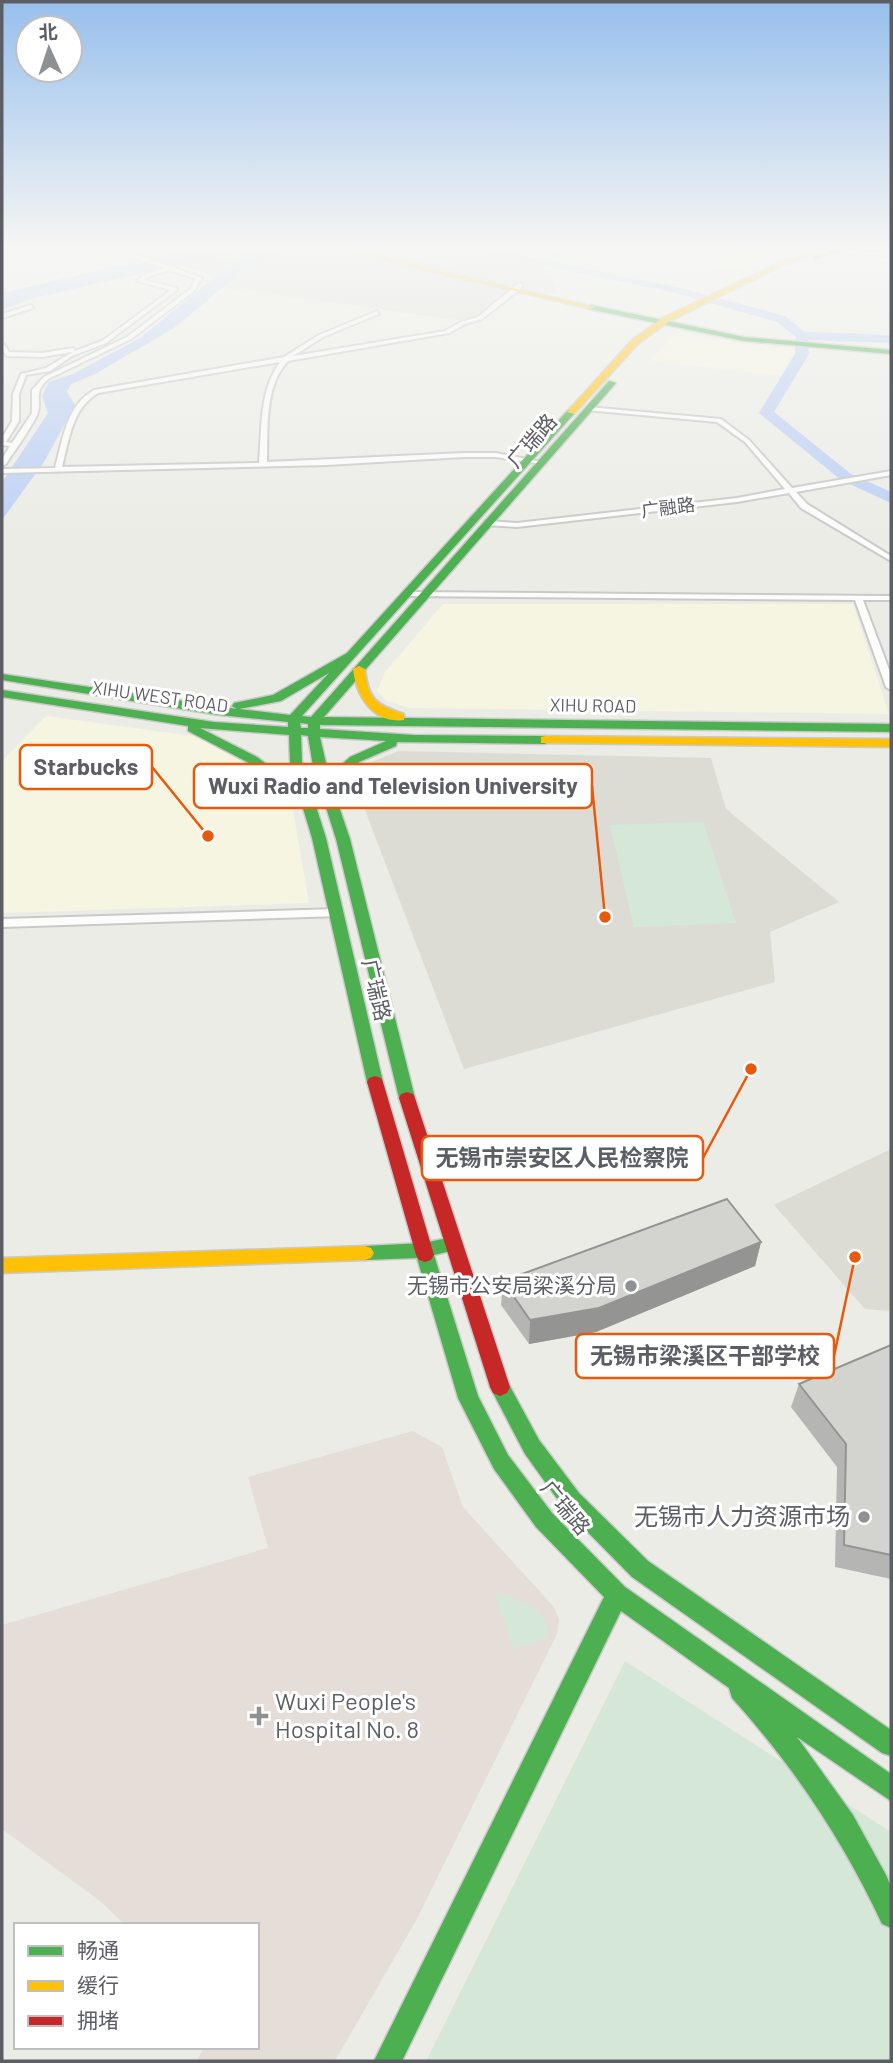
<svg xmlns="http://www.w3.org/2000/svg" width="893" height="2063" font-family="Barlow,'Noto Sans SC',sans-serif">
<style>
.commercial{fill:#f5f5e1}
.industrial{fill:#dcdcd7}
.education{fill:#dcdcd5}
.medical{fill:#e5ddd7}
.green{fill:#d5e8d8}
.water{fill:#bdd0f5}
.lines{fill:none;stroke-linecap:round;stroke-linejoin:round}
.stream{stroke:#bdd0f5;stroke-width:2}
.river{fill:#bdd0f5;fill-rule:evenodd}
.street-casing{stroke:#c9c9c9;stroke-width:4}
.fast-casing{stroke:#cacaca;stroke-width:3}
.slow-casing{stroke:#cacaca;stroke-width:3}
.jam-casing{stroke:#cacaca;stroke-width:3}
.street{fill:#fcfcfb;fill-rule:evenodd}
.fast{fill:#4caf50;fill-rule:evenodd}
.slow{fill:#ffc107;fill-rule:evenodd}
.jam{fill:#c62828;fill-rule:evenodd}
.wall{fill:#b5b5b3}
.shaded-wall{fill:#949492}
.building{fill:#d3d3d0;stroke:#949492;stroke-width:2}
.poi-dot{fill:#8f9092;stroke:#fff;stroke-width:2.5}
.labels{text-anchor:middle;stroke-width:6;stroke-linejoin:round;paint-order:stroke}
.far-street-label{font-size:18px;fill:#5d5e65;stroke:#fff}
.street-label{font-size:21px;fill:#5d5e65;stroke:#fff}
.poi-label{font-size:21px;fill:#5d5e65;stroke:#fff;text-anchor:end}
.near-poi-label{font-size:24px;fill:#5d5e65;stroke:#fff;text-anchor:end}
.leader{fill:none;stroke:#e8590c;stroke-width:2.5}
.callout-dot{fill:#e8590c;stroke:#fff;stroke-width:2.5}
.callout{fill:#fff;stroke:#e8590c;stroke-width:2.5}
.callout-label{font-size:23px;text-anchor:middle;font-weight:bold;fill:#5d5e65}
</style>
<rect width="100%" height="100%" fill="#ecece7"/>
<path class="commercial" d="M 735,250 L 780,250 L 737,270 L 712,266 Z
M 678,332 L 754,345 L 795,349 L 782,376 L 650,361 Z
M 443,604 L 853,604 L 889,714 L 410,708 L 387,701 L 377,691 L 385,672 Z
M 46,716 L 200,737 L 276,781 L 291,799 L 309,903 L 2,913 L 2,761 Z"/>
<path class="industrial" d="M 289,250 L 474,250 L 549,268 L 558,293 L 509,295 L 475,319 L 457,320 L 223,287 L 244,270 Z"/>
<path class="education" d="M 399,751 L 711,758 L 726,809 L 839,902 L 770,932 L 775,982 L 464,1069 L 350,771 Z
M 891,1149 L 891,1311 L 865,1309 L 774,1205 Z"/>
<path class="medical" d="M 413,1431 L 442,1447 L 463,1507 L 554,1607 L 559,1619 L 558,1632 L 418,1917 L 335,2061 L 196,2061 L 205,2047 L 257,2047 L 257,1925 L 125,1925 L 100,1901 L 2,1829 L 2,1625 L 268,1548 L 248,1477 Z"/>
<path class="green" d="M 243,250 L 258,251 L 210,281 L 209,274 L 177,264 Z
M 703,822 L 736,923 L 634,927 L 610,825 Z
M 494,1591 C 516,1598 551,1608 547,1637 L 513,1650 Z
M 625,1661 L 891,1832 L 891,2061 L 426,2061 Z"/>
<path class="water" d="M 187,250 L 243,250 L 30,299 L 2,310 L 2,293 Z
M 255,250 L 289,250 L 244,270 L 174,328 L 95,374 L 71,384 L 67,392 L 75,405 L 44,462 L 2,520 L 2,482 L 48,413 L 42,396 L 49,382 L 73,374 L 140,338 L 210,281 L 257,251 Z"/>
<g class="lines">
<path class="stream" d="M 541,262 L 571,250"/>
<path class="river" d="M 476,250 L 495,250 L 677,287 L 785,316 L 805,332 L 891,335 L 891,343 L 808,340 L 809,354 L 774,412 L 851,474 L 891,492 L 891,503 L 841,480 L 759,413 L 795,354 L 796,337 L 777,322 L 671,292 L 481,253 Z"/>
<defs>
<path id="street" d="M 106,250 L 142,256 L 202,278 L 194,291 L 131,339 L 48,379 C 32,394 43,401 37,415 C 29,432 16,448 6,464 L 2,466 L 2,459 L 10,446 L 2,445 L 2,438 L 12,421 L 13,394 L 21,374 L 46,368 L 73,352 L 42,357 L 7,356 L 2,350 L 2,343 L 4,344 L 9,352 L 42,353 L 73,348 L 75,351 L 102,341 L 171,290 L 137,281 L 143,275 L 165,268 ZM 170,270 L 196,279 L 190,289 L 127,337 L 44,377 L 32,390 L 32,413 L 12,443 L 6,442 L 19,421 L 19,394 L 26,375 L 50,371 L 72,356 L 106,343 L 177,290 L 177,288 L 144,280 L 147,277 Z
M 835,250 L 891,253 L 891,256 L 837,253 Z
M 519,283 L 522,285 L 520,289 L 482,319 L 465,324 L 449,333 L 288,361 C 264,386 268,429 267,462 L 464,453 L 496,453 L 542,462 L 542,464 L 496,457 L 464,457 L 327,465 L 2,473 L 2,469 L 55,468 C 63,439 66,406 94,390 L 284,357 L 319,335 L 377,311 L 379,314 L 323,337 L 293,356 L 445,331 L 461,322 L 478,317 ZM 280,362 C 259,391 262,428 259,463 L 62,467 C 69,440 72,408 98,393 Z
M 31,305 L 33,308 L 2,318 L 2,314 Z
M 588,407 L 721,419 L 749,440 L 792,488 L 891,471 L 891,475 L 796,492 L 807,504 L 891,556 L 891,561 L 801,508 L 789,493 L 737,502 L 517,527 L 485,525 L 485,521 L 488,521 L 517,523 L 737,498 L 785,489 L 745,442 L 717,422 L 586,410 L 585,409 Z
M 404,592 L 891,596 L 891,600 L 863,600 L 891,675 L 891,690 L 886,687 L 855,600 L 407,596 L 404,596 Z
M 337,909 L 341,910 L 343,913 L 341,916 L 2,927 L 2,919 Z"/>
<path id="fast" d="M 836,250 L 845,250 L 816,259 L 813,257 Z
M 591,305 L 744,337 L 891,350 L 891,354 L 744,341 L 588,309 Z
M 609,381 L 616,383 L 324,717 L 891,724 L 891,732 L 320,725 L 320,729 L 414,735 L 545,736 L 551,740 L 545,744 L 397,742 L 396,746 L 359,762 L 333,789 L 350,839 L 415,1098 L 413,1102 L 401,1102 L 399,1098 L 336,839 L 313,766 L 308,736 L 301,735 L 302,762 L 326,838 L 383,1082 L 381,1086 L 369,1086 L 367,1082 L 312,838 L 302,805 L 249,763 L 188,731 L 188,726 L 2,697 L 2,690 L 214,722 L 288,727 L 288,722 L 219,715 L 2,680 L 2,674 L 237,709 L 232,706 L 234,703 L 273,695 L 347,653 L 568,410 L 574,410 L 574,414 L 302,716 L 311,717 ZM 329,673 L 290,715 L 239,709 L 281,701 ZM 300,723 L 308,724 L 308,728 L 301,728 ZM 200,728 L 289,735 L 290,762 L 298,788 L 257,757 ZM 320,737 L 386,741 L 350,757 L 329,776 Z
M 453,1237 L 459,1239 L 462,1244 L 459,1249 L 434,1255 L 478,1396 L 508,1455 L 552,1513 L 625,1587 L 891,1774 L 891,1801 L 797,1737 L 853,1815 L 886,1875 L 891,1887 L 891,1928 L 882,1924 C 843,1840 794,1767 732,1698 L 729,1688 L 621,1611 L 402,2061 L 374,2061 L 604,1597 L 536,1527 L 494,1469 L 458,1398 L 417,1258 L 365,1260 L 359,1258 L 356,1253 L 359,1248 L 365,1246 L 423,1243 Z
M 500,1378 L 507,1381 L 539,1440 L 579,1493 L 648,1561 L 891,1730 L 891,1756 L 882,1753 L 632,1577 L 563,1507 L 525,1454 L 490,1387 L 493,1381 Z"/>
<path id="slow" d="M 341,250 L 351,250 L 595,307 L 591,309 Z
M 819,250 L 827,250 L 783,265 L 670,321 L 638,344 L 574,414 L 567,412 L 632,340 L 664,317 L 779,263 Z
M 359,666 L 365,669 C 368,699 376,705 404,714 L 404,720 C 373,724 356,696 353,669 Z
M 545,736 L 891,739 L 891,747 L 541,743 L 541,737 Z
M 365,1246 L 371,1248 L 374,1253 L 371,1258 L 365,1260 L 2,1273 L 2,1258 Z"/>
<path id="jam" d="M 375,1076 L 381,1078 L 383,1082 L 434,1255 L 431,1260 L 425,1262 L 419,1260 L 416,1255 L 367,1082 L 369,1078 Z
M 407,1092 L 413,1094 L 415,1098 L 510,1387 L 507,1393 L 500,1396 L 493,1393 L 490,1387 L 399,1098 L 401,1094 Z"/>
</defs>
<use href="#street" class="street-casing"/>
<use href="#fast" class="fast-casing"/>
<use href="#slow" class="slow-casing"/>
<use href="#jam" class="jam-casing"/>
<use href="#street" class="street"/>
<use href="#fast" class="fast"/>
<use href="#slow" class="slow"/>
<use href="#jam" class="jam"/>
</g>
<path class="wall" d="M 761,1242 L 755,1266 L 596,1332 L 529,1344 L 501,1305 L 503,1281 Z
M 891,1345 L 891,1579 L 835,1567 L 837,1467 L 791,1407 L 799,1384 Z"/>
<path class="shaded-wall" d="M 761,1242 L 755,1266 L 596,1332 L 529,1344 L 530,1320 Z"/>
<path class="building" d="M 727,1199 L 761,1242 L 599,1308 L 530,1320 L 503,1281 Z
M 891,1345 L 891,1555 L 844,1545 L 846,1444 L 799,1384 Z"/>
<linearGradient id="sky" x2="0" y2="1"><stop stop-color="#97bfed"/><stop offset="0.46" stop-color="#f6f6f4"/><stop offset="1" stop-color="#f6f6f4" stop-opacity="0"/></linearGradient>
<rect width="893" height="538" fill="url(#sky)"/>
<g class="poi-dot">
<circle cx="631" cy="1286" r="7"/>
<circle cx="864" cy="1517" r="7"/>
<path d="M255.5 1705.5h7v7h7v7h-7v7h-7v-7h-7v-7h7z"/>
</g>
<g class="labels">
<g class="far-street-label">
<text transform="translate(668 508) rotate(-7)" y="6">广融路</text>
<text transform="translate(160 697) rotate(8)" y="6">XIHU WEST ROAD</text>
<text transform="translate(593 706) rotate(1)" y="6">XIHU ROAD</text>
</g>
<g class="street-label">
<text transform="translate(532 441) rotate(-49)" y="7">广瑞路</text>
<text transform="translate(376 990) rotate(77)" y="7">广瑞路</text>
<text transform="translate(565 1508) rotate(50)" y="7">广瑞路</text>
</g>
<g class="poi-label">
<text x="617" y="1293">无锡市公安局梁溪分局</text>
</g>
<g class="near-poi-label">
<text x="850" y="1525">无锡市人力资源市场</text>
<text x="275" y="1710" text-anchor="start">Wuxi People's<tspan x="275" dy="28">Hospital No. 8</tspan></text>
</g>
</g>
<path class="leader" d="M208 836L152 767M605 917L592 786M751 1069L703 1158M855 1257L834 1356"/>
<g class="callout-dot">
<circle cx="208" cy="836" r="7"/>
<circle cx="605" cy="917" r="7"/>
<circle cx="751" cy="1069" r="7"/>
<circle cx="855" cy="1257" r="7"/>
</g>
<g class="callout">
<rect x="20" y="745" width="132" height="44" rx="7"/>
<rect x="194" y="764" width="398" height="44" rx="7"/>
<rect x="422" y="1136" width="281" height="44" rx="7"/>
<rect x="576" y="1334" width="258" height="44" rx="7"/>
</g>
<g class="callout-label">
<text x="86" y="775">Starbucks</text>
<text x="393" y="794">Wuxi Radio and Television University</text>
<text x="562" y="1166">无锡市崇安区人民检察院</text>
<text x="705" y="1364">无锡市梁溪区干部学校</text>
</g>
<rect width="893" height="2063" fill="none" stroke="#5d5e65" stroke-width="7"/>
<rect x="14" y="1923" width="245" height="126" fill="#ffffff" stroke="#bebfc1" stroke-width="2"/>
<rect x="28" y="1946" width="35" height="10" fill="#4caf50" stroke="#bebfc1" stroke-width="2"/>
<text x="77" y="1958" font-size="21" fill="#5d5e65">畅通</text>
<rect x="28" y="1981" width="35" height="10" fill="#ffc107" stroke="#bebfc1" stroke-width="2"/>
<text x="77" y="1993" font-size="21" fill="#5d5e65">缓行</text>
<rect x="28" y="2016" width="35" height="10" fill="#c62828" stroke="#bebfc1" stroke-width="2"/>
<text x="77" y="2028" font-size="21" fill="#5d5e65">拥堵</text>
<g transform="translate(49 49) rotate(357)"><circle r="33" fill="#ffffff" stroke="#bebfc1" stroke-width="2"/>
<path d="M0-5L12 26L0 18L-12 26Z" fill="#8f9092"/>
<text y="-10" font-size="19" font-weight="bold" text-anchor="middle" fill="#5d5e65">北</text>
</g>
</svg>
